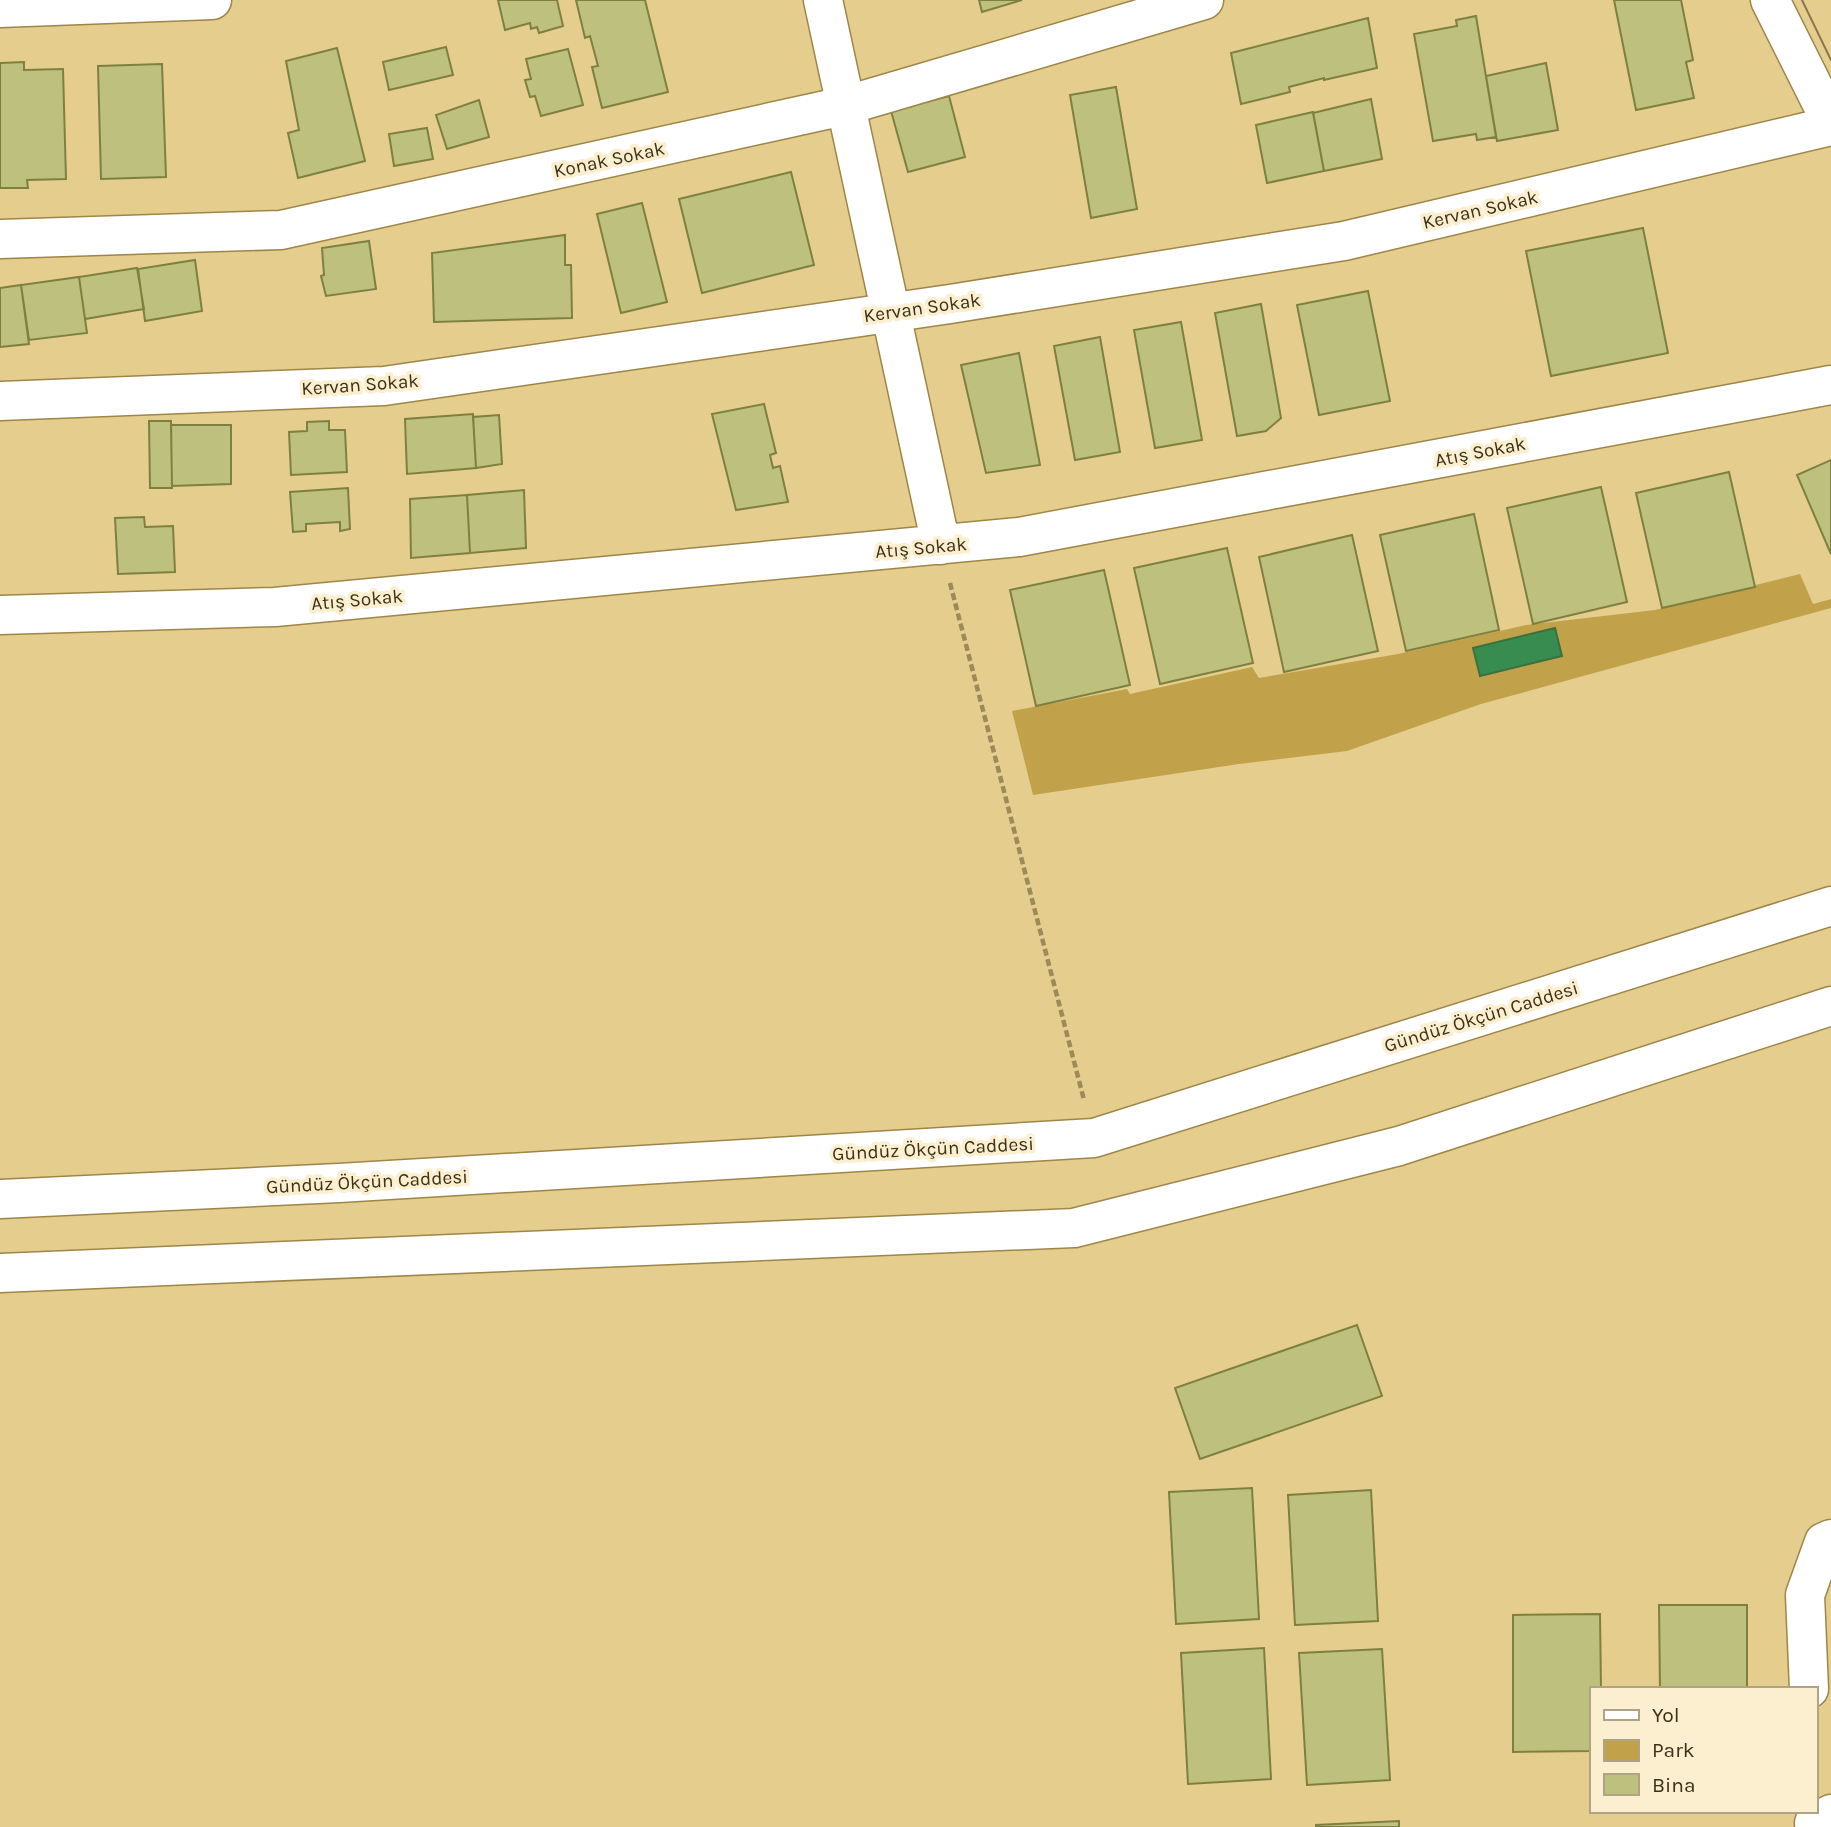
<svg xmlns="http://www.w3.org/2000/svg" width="1831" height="1827" font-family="Karla,sans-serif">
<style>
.green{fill:#c1a24a}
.water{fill:#398c4f;stroke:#3a713e;stroke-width:2}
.building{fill:#bec07e;stroke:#7f8040;stroke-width:2}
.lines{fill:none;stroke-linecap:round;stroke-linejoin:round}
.minor-casing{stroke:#9d8648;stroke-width:41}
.tertiary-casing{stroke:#9d8648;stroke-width:41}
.secondary-casing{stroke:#9d8648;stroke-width:41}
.path{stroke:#9c8a5a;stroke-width:4.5;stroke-dasharray:7 3.5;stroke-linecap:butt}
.minor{stroke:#fff;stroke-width:38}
.tertiary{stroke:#fff;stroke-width:38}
.secondary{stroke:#fff;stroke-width:38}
.tram{stroke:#89784d;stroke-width:2}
.labels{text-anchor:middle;stroke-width:7;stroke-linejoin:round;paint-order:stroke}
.street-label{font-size:19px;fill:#3b3117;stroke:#fbefd0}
</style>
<rect width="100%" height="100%" fill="#e5cd8d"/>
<path class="green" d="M 1800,574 L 1813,604 L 1831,599 L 1831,608 L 1481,704 L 1347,751 L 1239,764 L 1033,795 L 1012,711 L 1127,689 L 1130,694 L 1252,667 L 1259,678 L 1398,654 L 1526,625 L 1655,610 Z"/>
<path class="water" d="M 1555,628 L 1562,656 L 1480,676 L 1473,648 Z"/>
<path class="building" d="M 498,0 L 557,0 L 563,26 L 539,33 L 537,27 L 531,29 L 530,23 L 505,30 Z
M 576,0 L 645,0 L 668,92 L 602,108 L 592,67 L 598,66 L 590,36 L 585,38 Z
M 979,0 L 1022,0 L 982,12 Z
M 1614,0 L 1681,0 L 1693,60 L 1686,62 L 1694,98 L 1636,110 Z
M 1476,16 L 1496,137 L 1477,140 L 1476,134 L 1433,141 L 1414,34 L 1457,26 L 1456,20 Z
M 1368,18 L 1377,68 L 1324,80 L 1324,78 L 1289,87 L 1290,92 L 1241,104 L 1231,53 Z
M 446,47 L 453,75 L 389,90 L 383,62 Z
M 337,48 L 365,161 L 298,178 L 288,133 L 299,130 L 286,61 Z
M 568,49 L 583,105 L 541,116 L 535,96 L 530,97 L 525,80 L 531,79 L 526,59 Z
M 24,62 L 24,70 L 63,69 L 66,179 L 27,180 L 28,188 L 0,188 L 0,63 Z
M 1546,63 L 1558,130 L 1497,141 L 1486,76 Z
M 162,64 L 166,177 L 101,179 L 98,66 Z
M 1116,87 L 1137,209 L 1091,218 L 1070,95 Z
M 949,96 L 965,157 L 908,172 L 891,111 Z
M 1371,99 L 1382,159 L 1324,171 L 1313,113 Z
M 479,100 L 489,137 L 447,149 L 436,115 Z
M 1313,112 L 1324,171 L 1267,183 L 1256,125 Z
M 427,128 L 433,159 L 394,166 L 389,134 Z
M 791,172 L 814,265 L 702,293 L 679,199 Z
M 642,203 L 667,302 L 621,313 L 597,214 Z
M 1643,228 L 1668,353 L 1551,376 L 1526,251 Z
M 565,235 L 565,265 L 571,265 L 572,318 L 434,322 L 432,253 Z
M 369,241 L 376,289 L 326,296 L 321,276 L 324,275 L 322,248 Z
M 195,260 L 202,311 L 145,321 L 138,269 Z
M 137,268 L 144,309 L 85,319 L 79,277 Z
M 79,277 L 87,333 L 29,340 L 21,285 Z
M 21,285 L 29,344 L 0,347 L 0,288 Z
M 1368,291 L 1390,401 L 1319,415 L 1297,305 Z
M 1261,304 L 1281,418 L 1266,431 L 1237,436 L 1215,313 Z
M 1181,322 L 1202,440 L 1155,448 L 1134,330 Z
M 1100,337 L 1120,452 L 1075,460 L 1054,346 Z
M 1019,353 L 1040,465 L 986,473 L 961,365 Z
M 764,404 L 776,453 L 770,455 L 773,468 L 780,466 L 788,502 L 736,510 L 712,414 Z
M 473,414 L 476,468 L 407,474 L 405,419 Z
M 499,415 L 502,464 L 476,468 L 473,417 Z
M 149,421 L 171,421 L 172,488 L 150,488 Z
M 329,421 L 329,430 L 345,430 L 347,472 L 291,475 L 289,432 L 307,431 L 307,422 Z
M 171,425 L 231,425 L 231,484 L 172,486 Z
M 1831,460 L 1831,554 L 1797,475 Z
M 1729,472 L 1755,587 L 1662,608 L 1636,493 Z
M 1601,487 L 1627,602 L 1533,624 L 1507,508 Z
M 348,488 L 350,529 L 340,531 L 340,522 L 306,524 L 306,531 L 293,532 L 290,492 Z
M 524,490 L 526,548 L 470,553 L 467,495 Z
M 467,495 L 470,553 L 411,558 L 410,499 Z
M 1474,514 L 1499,630 L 1406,651 L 1380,535 Z
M 144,517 L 145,527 L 173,526 L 175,572 L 118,574 L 115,518 Z
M 1352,535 L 1378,651 L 1284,672 L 1259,557 Z
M 1227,548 L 1253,663 L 1160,684 L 1134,568 Z
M 1104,570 L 1130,685 L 1036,706 L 1010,590 Z
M 1357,1325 L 1382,1396 L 1200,1459 L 1175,1388 Z
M 1252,1488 L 1259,1619 L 1176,1624 L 1169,1492 Z
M 1371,1490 L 1378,1621 L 1295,1625 L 1288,1495 Z
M 1659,1605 L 1747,1605 L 1747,1689 L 1660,1689 Z
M 1600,1614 L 1601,1689 L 1591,1689 L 1591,1751 L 1513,1752 L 1513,1615 Z
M 1264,1648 L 1271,1779 L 1188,1784 L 1181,1653 Z
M 1382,1649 L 1390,1780 L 1307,1785 L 1299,1653 Z
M 1399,1821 L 1399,1827 L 1316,1827 L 1316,1825 Z"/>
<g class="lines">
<defs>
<path id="minor" d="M 823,0 L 941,545
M 0,8 L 212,0
M 0,239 L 281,230 L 844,106 L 1204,0
M 0,401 L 384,386 L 950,304 L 1344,241 L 1831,126
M 0,615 L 275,607 L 1019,537 L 1831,385
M 1809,1689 L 1805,1595 L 1824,1542 L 1831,1539
M 1815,1827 L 1814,1823 L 1831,1814"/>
<path id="tertiary" d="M 0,1199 L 339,1183 L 1094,1138 L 1831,906
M 0,1273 L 1074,1228 L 1399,1146 L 1831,1006"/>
<path id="secondary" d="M 1770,0 L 1831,122"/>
</defs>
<use href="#minor" class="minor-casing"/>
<use href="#tertiary" class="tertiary-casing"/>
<use href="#secondary" class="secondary-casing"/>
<path class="path" d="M 950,583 L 1084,1100"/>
<use href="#minor" class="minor"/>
<use href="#tertiary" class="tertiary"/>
<use href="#secondary" class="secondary"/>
<path class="tram" d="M 1802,0 L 1831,60"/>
</g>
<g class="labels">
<g class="street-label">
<text transform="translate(609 159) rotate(-12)" y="7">Konak Sokak</text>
<text transform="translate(1480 209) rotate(-13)" y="7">Kervan Sokak</text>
<text transform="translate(922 307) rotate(-8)" y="7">Kervan Sokak</text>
<text transform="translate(360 384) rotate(-4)" y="7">Kervan Sokak</text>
<text transform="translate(1480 451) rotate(-11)" y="7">Atış Sokak</text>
<text transform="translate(921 547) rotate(-5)" y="7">Atış Sokak</text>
<text transform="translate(357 599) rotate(-5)" y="7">Atış Sokak</text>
<text transform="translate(1481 1016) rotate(-17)" y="7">Gündüz Ökçün Caddesi</text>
<text transform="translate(933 1148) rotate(-3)" y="7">Gündüz Ökçün Caddesi</text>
<text transform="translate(367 1181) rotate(-3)" y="7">Gündüz Ökçün Caddesi</text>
</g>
</g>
<rect x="1590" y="1687" width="228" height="126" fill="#fbefd0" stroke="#aea386" stroke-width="2"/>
<rect x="1604" y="1710" width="35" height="10" fill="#ffffff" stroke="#aea386" stroke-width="2"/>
<text x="1652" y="1722" font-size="21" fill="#3b3117">Yol</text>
<rect x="1604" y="1740" width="35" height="21" fill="#c1a24a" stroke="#aea386" stroke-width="2"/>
<text x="1652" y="1757" font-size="21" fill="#3b3117">Park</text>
<rect x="1604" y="1774" width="35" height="21" fill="#bec07e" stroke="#aea386" stroke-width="2"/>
<text x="1652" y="1792" font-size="21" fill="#3b3117">Bina</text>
</svg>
